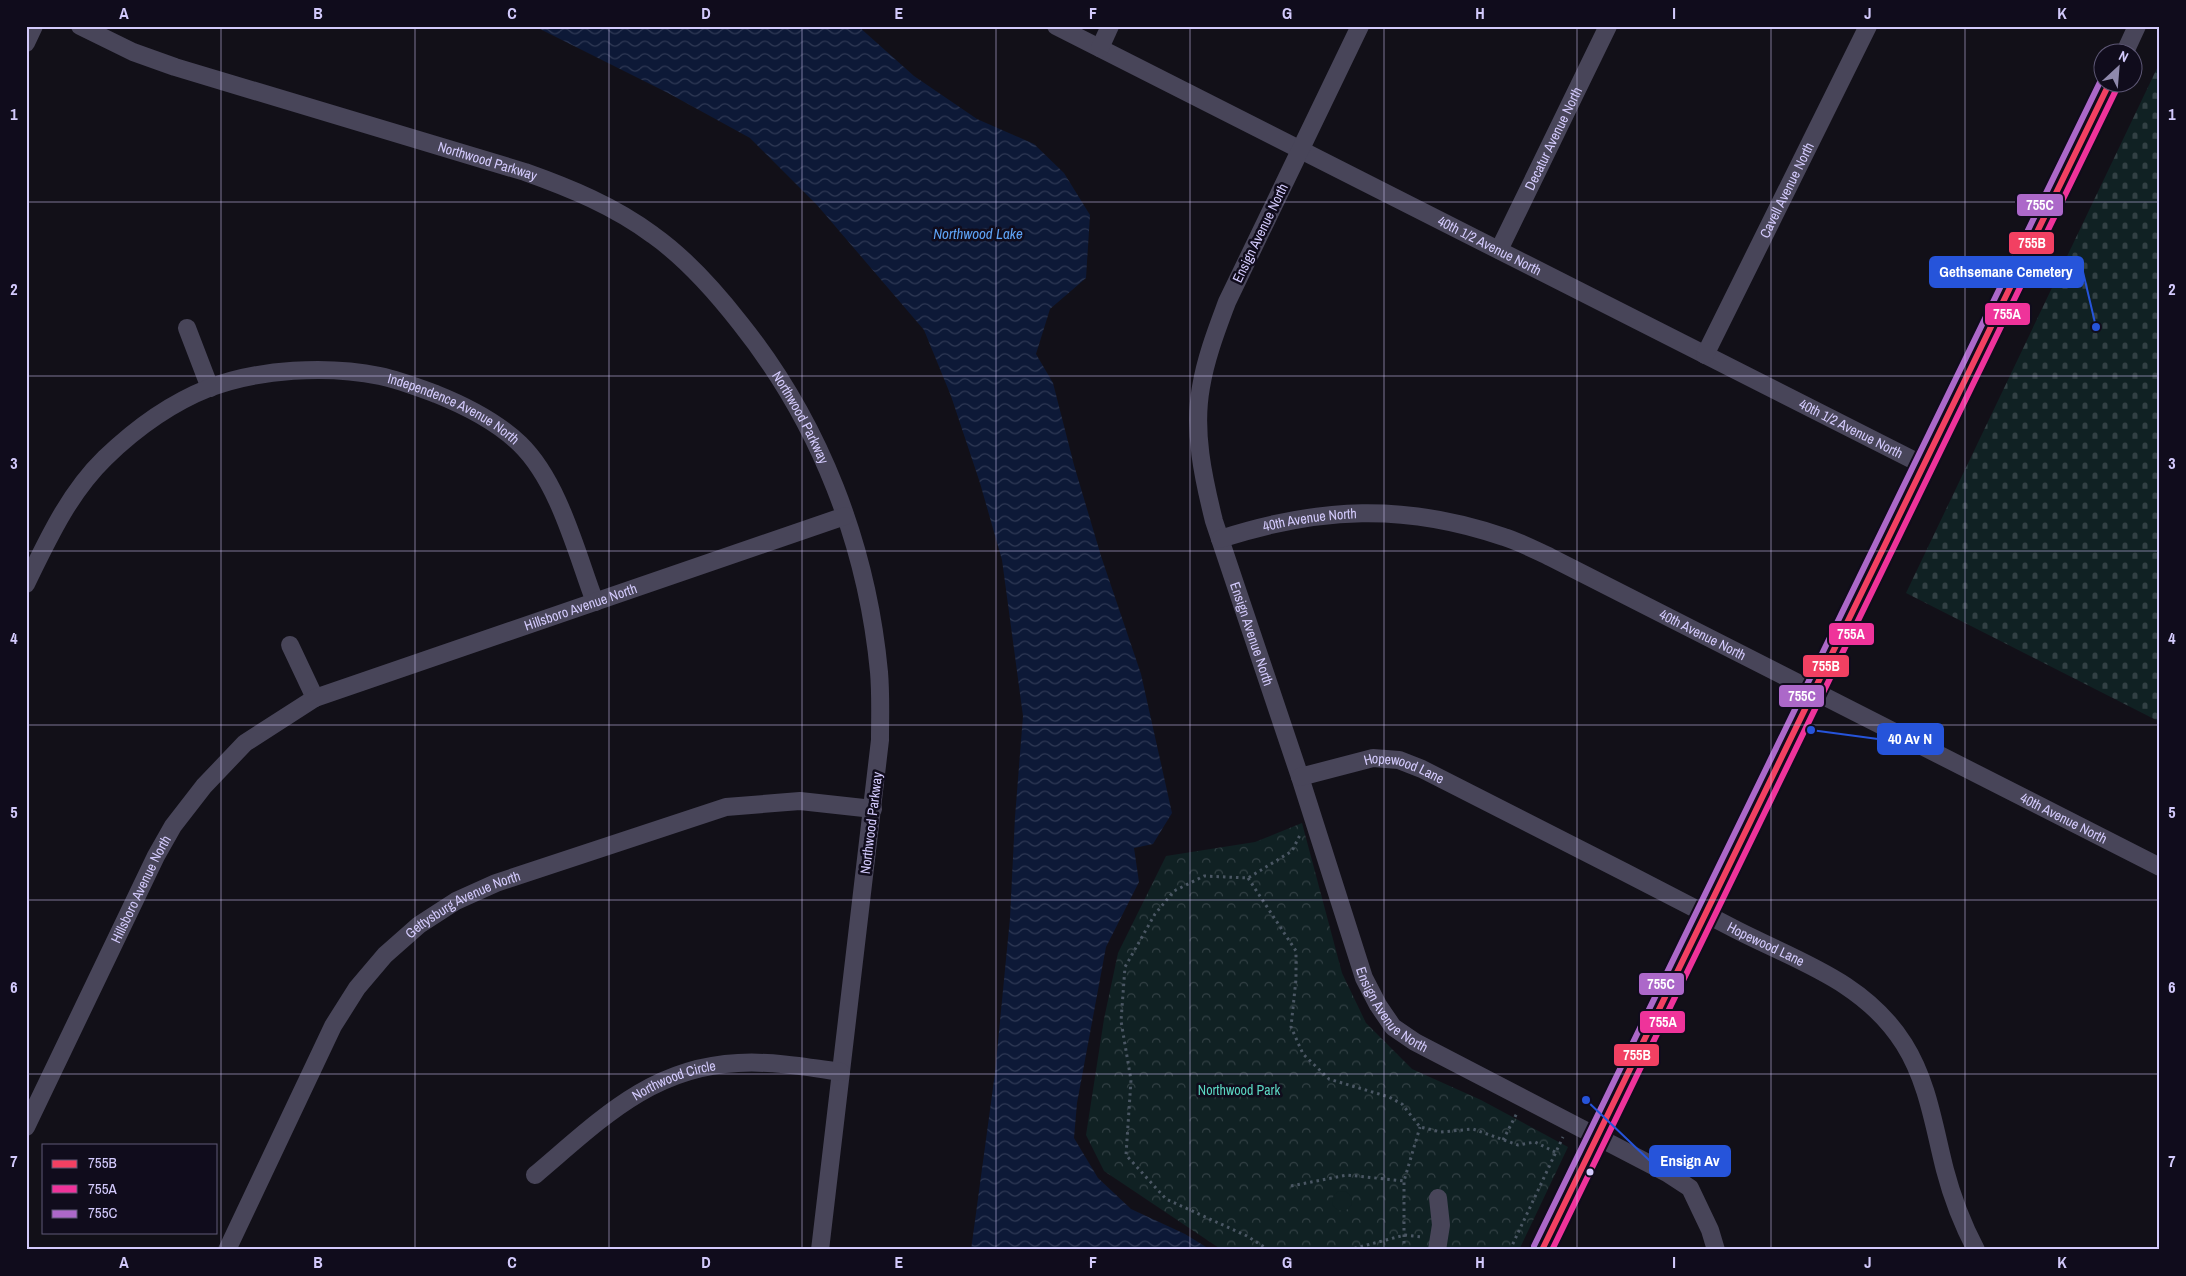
<svg xmlns="http://www.w3.org/2000/svg" width="2186" height="1276" font-family="'Archivo Narrow',sans-serif">
<style>
.forest{fill:url(#forest-crowns)}
.cemetery{fill:url(#cemetery-stones)}
.pitch{fill:#102123}
.water{fill:url(#water-waves)}
.lines{fill:none;stroke-linecap:round;stroke-linejoin:round}
.path{stroke:#4b5764;stroke-width:3;stroke-dasharray:2.5 4;stroke-linecap:butt}
.minor{stroke:#484559;stroke-width:18}
.bus-1-casing{stroke:#100c1c;stroke-width:10}
.bus-2-casing{stroke:#100c1c;stroke-width:10}
.bus-3-casing{stroke:#100c1c;stroke-width:10}
.bus-1{stroke:#f24062;stroke-width:6}
.bus-2{stroke:#ef339a;stroke-width:6}
.bus-3{stroke:#ac68c9;stroke-width:6}
.grid{fill:none;stroke:#d3cafc;stroke-width:1;stroke-opacity:0.55}
.bus-dot{fill:#d3cafc;stroke:#100c1c;stroke-width:2}
.labels{text-anchor:middle;stroke-width:5;stroke-linejoin:round;paint-order:stroke}
.street-label{font-size:14px;fill:#d3cafc;stroke:#100c1c}
.park-label{font-size:14px;fill:#5bd7c2;stroke:#100c1c}
.water-label{font-size:15px;font-style:italic;fill:#5ea3f6;stroke:#100c1c}
.leader{fill:none;stroke:#2654da;stroke-width:2}
.callout-dot{fill:#2654da;stroke:#100c1c;stroke-width:2}
.callout{fill:#2654da;stroke:#2654da;stroke-width:2}
.callout-label{font-size:15px;text-anchor:middle;font-weight:bold;fill:#fff}
.line-badge{stroke:#100c1c;stroke-width:2}
.badge-label{font-size:14px;text-anchor:middle;font-weight:bold;fill:#fff}
.neatline{fill:none;stroke:#d3cafc;stroke-width:2}
.grid-label{font-size:16px;text-anchor:middle;font-weight:bold;fill:#d3cafc}
</style>
<defs>
<pattern id="forest-crowns" width="20" height="18" patternUnits="userSpaceOnUse" patternTransform="scale(1.25)"><rect width="20" height="18" fill="#102123"/><path d="M2 6a3 3 0 1 1 6 0M12 15a3 3 0 1 1 6 0" fill="none" stroke="#324044"/></pattern>
<pattern id="cemetery-stones" width="16" height="16" patternUnits="userSpaceOnUse" patternTransform="scale(1.25)"><rect width="16" height="16" fill="#102123"/><path d="M2 7V4a2 2 0 0 1 4 0v3zM10 15v-3a2 2 0 0 1 4 0v3z" fill="#324044"/></pattern>
<pattern id="water-waves" width="16" height="10" patternUnits="userSpaceOnUse" patternTransform="scale(1.25)"><rect width="16" height="10" fill="#0d1937"/><path d="M0 5q4-4 8 0t8 0" fill="none" stroke="#2f3955"/></pattern>
</defs>
<rect width="100%" height="100%" fill="#121018"/>
<path class="forest" d="M 1302,823 L 1342,973 L 1366,1023 L 1412,1069 L 1481,1100 L 1568,1147 L 1519,1250 L 1222,1250 L 1104,1171 L 1086,1135 L 1104,1019 L 1118,953 L 1166,856 L 1255,842 Z"/>
<path class="cemetery" d="M 2160,62 L 2160,722 L 1906,593 Z"/>
<path class="pitch" d="M1332 1201a10 10 0 1 1 20 0a10 10 0 1 1-20 0Z"/>
<path class="water" d="M 534,26 L 858,26 L 914,76 L 977,119 L 1034,144 L 1064,173 L 1090,215 L 1086,278 L 1050,309 L 1036,354 L 1053,383 L 1074,465 L 1101,556 L 1141,674 L 1172,813 L 1153,844 L 1134,848 L 1139,882 L 1106,947 L 1077,1103 L 1074,1138 L 1098,1178 L 1131,1209 L 1185,1234 L 1211,1250 L 971,1250 L 995,1073 L 1010,918 L 1015,817 L 1023,716 L 1002,560 L 980,483 L 951,396 L 924,330 L 817,205 L 750,138 L 668,93 Z"/>
<g class="lines">
<path class="path" d="M 1248,878 L 1296,951 L 1296,979 L 1291,1027 L 1303,1054 L 1329,1079 L 1389,1097 L 1402,1104 L 1420,1127 L 1441,1132 L 1473,1129 L 1518,1145 L 1535,1142 L 1557,1153
M 1503,1140 L 1517,1113
M 1291,1186 L 1347,1175 L 1404,1181
M 1269,1250 L 1247,1236 L 1166,1199 L 1126,1155 L 1131,1080 L 1121,1021 L 1125,967 L 1155,914 L 1174,891 L 1204,876 L 1248,878 L 1292,851 L 1301,833
M 1348,1250 L 1405,1235 L 1423,1237
M 1404,1250 L 1404,1181 L 1420,1127
M 1510,1250 L 1563,1137"/>
<g class="minor">
<path id="s1" d="M 80,26 L 133,52 L 175,67 L 525,172 C 570,188 614,206 653,235 C 687,259 715,291 740,323 C 820,423 867,545 879,672 C 881,695 880,718 880,740 L 820,1250"/>
<path id="s2" d="M 1056,26 L 1923,465"/>
<path id="s3" d="M 1360,26 L 1227,302 C 1217,329 1206,357 1201,387 C 1193,431 1203,477 1214,521 L 1300,777 L 1364,978 L 1378,1005 L 1393,1027 L 1415,1042 L 1667,1173 L 1690,1188 L 1710,1230 L 1716,1250"/>
<path d="M 26,43 L 34,26"/>
<path d="M 1100,48 L 1110,26"/>
<path d="M 2125,52 L 2137,26"/>
<path id="s4" d="M 1499,250 L 1608,26"/>
<path d="M 187,328 L 210,388"/>
<path id="s5" d="M 1705,355 L 1868,26"/>
<path id="s6" d="M 1220,539 C 1319,507 1405,503 1504,537 C 1520,542 1535,550 1550,557 L 2160,867"/>
<path id="s7" d="M 26,584 C 48,539 69,493 105,458 C 135,429 171,403 209,388 C 259,369 327,365 380,376 C 399,380 417,387 436,394 C 466,406 496,421 520,444 C 559,482 576,552 595,602"/>
<path d="M 290,645 L 315,698"/>
<path id="s8" d="M 1300,777 L 1373,758 L 1399,760 L 1422,769 C 1525,821 1627,873 1729,926 C 1793,960 1863,979 1904,1044 C 1928,1082 1934,1127 1945,1170 C 1952,1197 1963,1225 1976,1250"/>
<path id="s9" d="M 26,1127 L 156,856 L 173,826 L 204,786 L 245,743 L 315,698 L 845,516"/>
<path id="s10" d="M 535,1175 C 598,1122 650,1067 738,1063 C 772,1061 807,1067 841,1072"/>
<path id="s11" d="M 227,1250 L 333,1026 L 357,988 L 385,955 L 419,925 L 456,901 L 496,883 L 726,807 L 800,801 L 873,809"/>
<path d="M 1437,1250 L 1441,1225 L 1438,1198"/>
<path d="M 1542,1250 L 2110,82"/>
</g>
<defs>
<path id="bus-1" d="M 1542,1250 L 2110,82"/>
<path id="bus-2" d="M 1552,1250 L 2118,86"/>
<path id="bus-3" d="M 1534,1246 L 2102,78"/>
</defs>
<use href="#bus-1" class="bus-1-casing"/>
<use href="#bus-2" class="bus-2-casing"/>
<use href="#bus-3" class="bus-3-casing"/>
<use href="#bus-1" class="bus-1"/>
<use href="#bus-2" class="bus-2"/>
<use href="#bus-3" class="bus-3"/>
</g>
<path class="grid" d="M 221,26 L 221,1250M 415,26 L 415,1250M 609,26 L 609,1250M 802,26 L 802,1250M 996,26 L 996,1250M 1190,26 L 1190,1250M 1384,26 L 1384,1250M 1577,26 L 1577,1250M 1771,26 L 1771,1250M 1965,26 L 1965,1250M 26,202 L 2160,202M 26,376 L 2160,376M 26,551 L 2160,551M 26,725 L 2160,725M 26,900 L 2160,900M 26,1074 L 2160,1074"/>
<circle class="bus-dot" cx="1590" cy="1172" r="4.5"/>
<g class="labels">
<g class="street-label">
<text dy="5" stroke="none"><textPath href="#s4" startOffset="124">Decatur Avenue North</textPath></text>
<text dy="5" stroke="none"><textPath href="#s1" startOffset="430">Northwood Parkway</textPath></text>
<text dy="5" stroke="none"><textPath href="#s5" startOffset="184">Cavell Avenue North</textPath></text>
<text transform="translate(1260 233) rotate(-64)" y="5">Ensign Avenue North</text>
<text dy="5" stroke="none"><textPath href="#s2" startOffset="486">40th 1/2 Avenue North</textPath></text>
<text dy="5" stroke="none"><textPath href="#s7" startOffset="530">Independence Avenue North</textPath></text>
<text dy="5" stroke="none"><textPath href="#s1" startOffset="849">Northwood Parkway</textPath></text>
<text dy="5" stroke="none"><textPath href="#s2" startOffset="891">40th 1/2 Avenue North</textPath></text>
<text dy="5" stroke="none"><textPath href="#s6" startOffset="92">40th Avenue North</textPath></text>
<text dy="5" stroke="none"><textPath href="#s9" startOffset="809">Hillsboro Avenue North</textPath></text>
<text dy="5" stroke="none"><textPath href="#s3" startOffset="650">Ensign Avenue North</textPath></text>
<text dy="5" stroke="none"><textPath href="#s6" startOffset="511">40th Avenue North</textPath></text>
<text dy="5" stroke="none"><textPath href="#s8" startOffset="108">Hopewood Lane</textPath></text>
<text dy="5" stroke="none"><textPath href="#s6" startOffset="916">40th Avenue North</textPath></text>
<text transform="translate(871 823) rotate(-83)" y="5">Northwood Parkway</text>
<text dy="5" stroke="none"><textPath href="#s9" startOffset="264">Hillsboro Avenue North</textPath></text>
<text dy="5" stroke="none"><textPath href="#s11" startOffset="430">Gettysburg Avenue North</textPath></text>
<text dy="5" stroke="none"><textPath href="#s8" startOffset="512">Hopewood Lane</textPath></text>
<text dy="5" stroke="none"><textPath href="#s3" startOffset="1055">Ensign Avenue North</textPath></text>
<text dy="5" stroke="none"><textPath href="#s10" startOffset="170">Northwood Circle</textPath></text>
</g>
<g class="park-label">
<text x="1239" y="1095">Northwood Park</text>
</g>
<g class="water-label">
<text x="978" y="239">Northwood Lake</text>
</g>
</g>
<path class="leader" d="M2096 327L2083 272M1811 730L1878 739M1586 1100L1650 1161"/>
<g class="callout-dot">
<circle cx="2096" cy="327" r="5"/>
<circle cx="1811" cy="730" r="5"/>
<circle cx="1586" cy="1100" r="5"/>
</g>
<g class="callout">
<rect x="1930" y="257" width="153" height="30" rx="5"/>
<rect x="1878" y="724" width="65" height="30" rx="5"/>
<rect x="1650" y="1146" width="80" height="30" rx="5"/>
</g>
<g class="callout-label">
<text x="2006" y="277">Gethsemane Cemetery</text>
<text x="1910" y="744">40 Av N</text>
<text x="1690" y="1166">Ensign Av</text>
</g>
<g class="line-badge">
<rect x="2016" y="193" width="48" height="24" rx="5" fill="#ac68c9"/>
<rect x="2008" y="231" width="47" height="24" rx="5" fill="#f24062"/>
<rect x="1984" y="302" width="47" height="24" rx="5" fill="#ef339a"/>
<rect x="1828" y="622" width="47" height="24" rx="5" fill="#ef339a"/>
<rect x="1802" y="654" width="48" height="24" rx="5" fill="#f24062"/>
<rect x="1778" y="684" width="47" height="24" rx="5" fill="#ac68c9"/>
<rect x="1638" y="972" width="47" height="24" rx="5" fill="#ac68c9"/>
<rect x="1639" y="1010" width="47" height="24" rx="5" fill="#ef339a"/>
<rect x="1613" y="1043" width="47" height="24" rx="5" fill="#f24062"/>
</g>
<g class="badge-label">
<text x="2040" y="210">755C</text>
<text x="2032" y="248">755B</text>
<text x="2007" y="319">755A</text>
<text x="1851" y="639">755A</text>
<text x="1826" y="671">755B</text>
<text x="1802" y="701">755C</text>
<text x="1661" y="989">755C</text>
<text x="1663" y="1027">755A</text>
<text x="1637" y="1060">755B</text>
</g>
<rect width="2186" height="1276" fill="none" stroke="#100c1c" stroke-width="55"/>
<rect x="42" y="1144" width="175" height="90" fill="#100c1c" stroke="#5e5876"/>
<rect x="52" y="1160" width="25" height="8" fill="#f24062" stroke="#5e5876"/>
<text x="88" y="1168" font-size="15" fill="#d3cafc">755B</text>
<rect x="52" y="1185" width="25" height="8" fill="#ef339a" stroke="#5e5876"/>
<text x="88" y="1194" font-size="15" fill="#d3cafc">755A</text>
<rect x="52" y="1210" width="25" height="8" fill="#ac68c9" stroke="#5e5876"/>
<text x="88" y="1218" font-size="15" fill="#d3cafc">755C</text>
<g transform="translate(2118 68) rotate(26)"><circle r="24" fill="#100c1c" stroke="#5e5876"/>
<path d="M0-4L9 19L0 12L-9 19Z" fill="#8f89ac"/>
<text y="-8" font-size="14" font-weight="bold" text-anchor="middle" fill="#d3cafc">N</text>
</g>
<rect x="28" y="28" width="2130" height="1220" class="neatline"/>
<g class="grid-label">
<text x="124" y="19">A</text>
<text x="318" y="19">B</text>
<text x="512" y="19">C</text>
<text x="706" y="19">D</text>
<text x="899" y="19">E</text>
<text x="1093" y="19">F</text>
<text x="1287" y="19">G</text>
<text x="1480" y="19">H</text>
<text x="1674" y="19">I</text>
<text x="1868" y="19">J</text>
<text x="2062" y="19">K</text>
<text x="14" y="120">1</text>
<text x="2172" y="120">1</text>
<text x="14" y="295">2</text>
<text x="2172" y="295">2</text>
<text x="14" y="469">3</text>
<text x="2172" y="469">3</text>
<text x="14" y="644">4</text>
<text x="2172" y="644">4</text>
<text x="14" y="818">5</text>
<text x="2172" y="818">5</text>
<text x="14" y="993">6</text>
<text x="2172" y="993">6</text>
<text x="14" y="1167">7</text>
<text x="2172" y="1167">7</text>
<text x="124" y="1268">A</text>
<text x="318" y="1268">B</text>
<text x="512" y="1268">C</text>
<text x="706" y="1268">D</text>
<text x="899" y="1268">E</text>
<text x="1093" y="1268">F</text>
<text x="1287" y="1268">G</text>
<text x="1480" y="1268">H</text>
<text x="1674" y="1268">I</text>
<text x="1868" y="1268">J</text>
<text x="2062" y="1268">K</text>
</g>
</svg>
